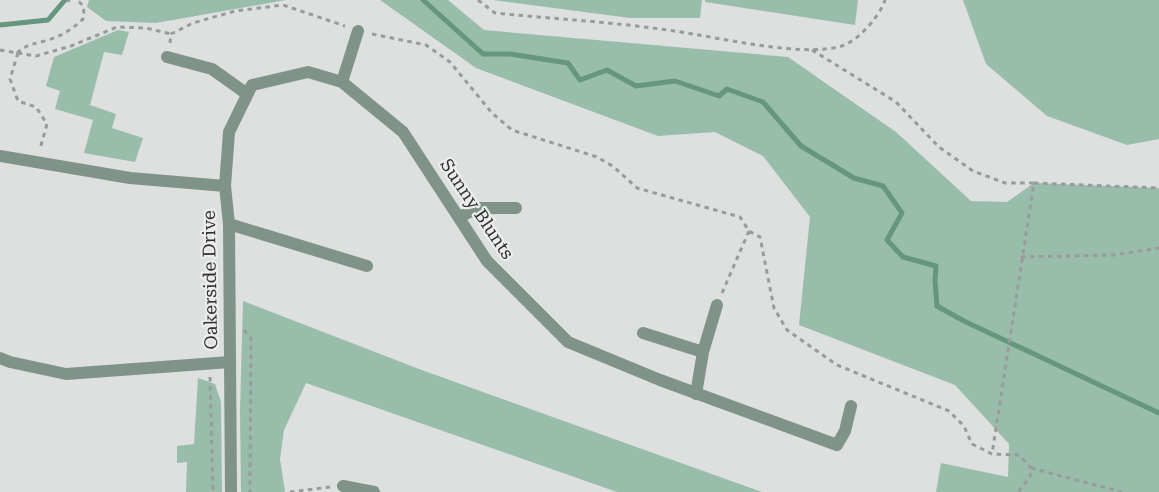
<svg xmlns="http://www.w3.org/2000/svg" width="1159" height="492" font-family="'Roboto Serif',serif">
<style>
.green{fill:#99bdab}
.lines{fill:none;stroke-linecap:round;stroke-linejoin:round}
.stream{stroke:#67967f;stroke-width:5}
.path{stroke:#999b9a;stroke-width:3;stroke-dasharray:4.5 4.5;stroke-linecap:butt}
.street{stroke:#7f9388;stroke-width:12}
.labels{text-anchor:middle;stroke-width:4.5;stroke-linejoin:round;paint-order:stroke}
.street-label{font-size:18px;fill:#313231;stroke:#eaedec}
</style>
<rect width="100%" height="100%" fill="#dde0de"/>
<path class="green" d="M 89,0 L 286,0 L 156,23 L 106,21 L 87,7 Z
M 380,0 L 448,0 L 484,30 L 788,57 L 896,132 L 971,201 L 1007,202 L 1034,183 L 1159,188 L 1159,492 L 936,492 L 941,463 L 1008,477 L 1009,444 L 955,385 L 799,325 L 810,217 L 763,156 L 715,132 L 658,136 L 476,68 Z
M 493,0 L 702,0 L 700,18 L 630,18 Z
M 705,0 L 858,0 L 855,25 L 705,2 Z
M 963,0 L 1159,0 L 1159,139 L 1127,145 L 1047,116 L 986,64 Z
M 118,30 L 129,32 L 122,55 L 104,52 L 90,105 L 116,114 L 112,128 L 143,138 L 135,162 L 84,153 L 93,120 L 55,109 L 60,91 L 46,86 L 54,57 Z
M 243,301 L 419,369 L 762,492 L 617,492 L 306,383 L 284,430 L 280,459 L 285,492 L 241,492 L 240,411 Z
M 198,378 L 215,384 L 221,402 L 222,492 L 186,492 L 187,462 L 177,463 L 177,446 L 194,444 Z"/>
<g class="lines">
<path class="stream" d="M 423,0 L 483,54 L 510,54 L 568,63 L 580,80 L 607,70 L 636,86 L 675,81 L 719,96 L 727,89 L 763,102 L 801,146 L 854,178 L 883,186 L 902,213 L 887,240 L 903,257 L 936,266 L 935,281 L 937,306 L 964,321 L 1159,413
M 0,25 L 48,20 L 65,0"/>
<path class="path" d="M 478,0 L 495,13 C 555,19 615,22 674,31 C 718,37 801,58 842,46 C 858,41 880,16 885,0
M 67,1 L 70,0
M 372,34 L 426,45 L 450,62 L 492,113 L 512,130 L 597,157 L 614,167 L 637,188 L 740,217 L 749,231 L 760,237 L 774,308 L 787,330 L 837,365 L 949,411 L 964,426 L 972,444 L 992,454 L 1019,455 L 1031,468 L 1030,477 L 1018,492
M 170,43 L 171,34 L 193,23 L 235,11 L 283,5 L 345,26
M 0,50 L 36,56 L 71,46 L 117,27 L 146,28 L 171,34
M 812,50 L 896,102 L 939,147 L 973,171 L 1005,183 L 1034,183 L 992,454
M 17,53 C 26,44 36,44 48,40 C 62,36 74,28 84,18 C 84,9 84,3 75,0
M 18,53 L 10,79 L 18,101 L 36,107 L 47,124 L 40,149
M 1034,183 L 1159,188
M 1021,257 L 1114,255 L 1159,248
M 722,293 L 749,231
M 244,330 L 251,338 L 250,492
M 210,377 L 213,492
M 1031,468 L 1122,492
M 290,492 L 330,487"/>
<path class="street" d="M 167,57 L 212,69 L 247,94
M 342,82 L 358,31
M 0,156 L 130,178 L 225,186
M 460,217 L 477,208 L 516,208
M 229,224 L 367,266
M 643,333 L 703,352
M 0,358 L 10,362 L 66,374 L 230,362
M 696,394 L 703,352 L 717,305
M 343,486 L 374,492
M 231,492 L 229,224 L 225,186 L 229,132 L 252,85 L 308,72 L 342,82 L 403,132 L 487,261 L 568,342 L 660,380 L 837,445 L 845,431 L 851,406"/>
</g>
<g class="labels">
<g class="street-label">
<text transform="translate(477 209) rotate(56)" y="6">Sunny Blunts</text>
<text transform="translate(210 280) rotate(-91)" y="6">Oakerside Drive</text>
</g>
</g>
</svg>
